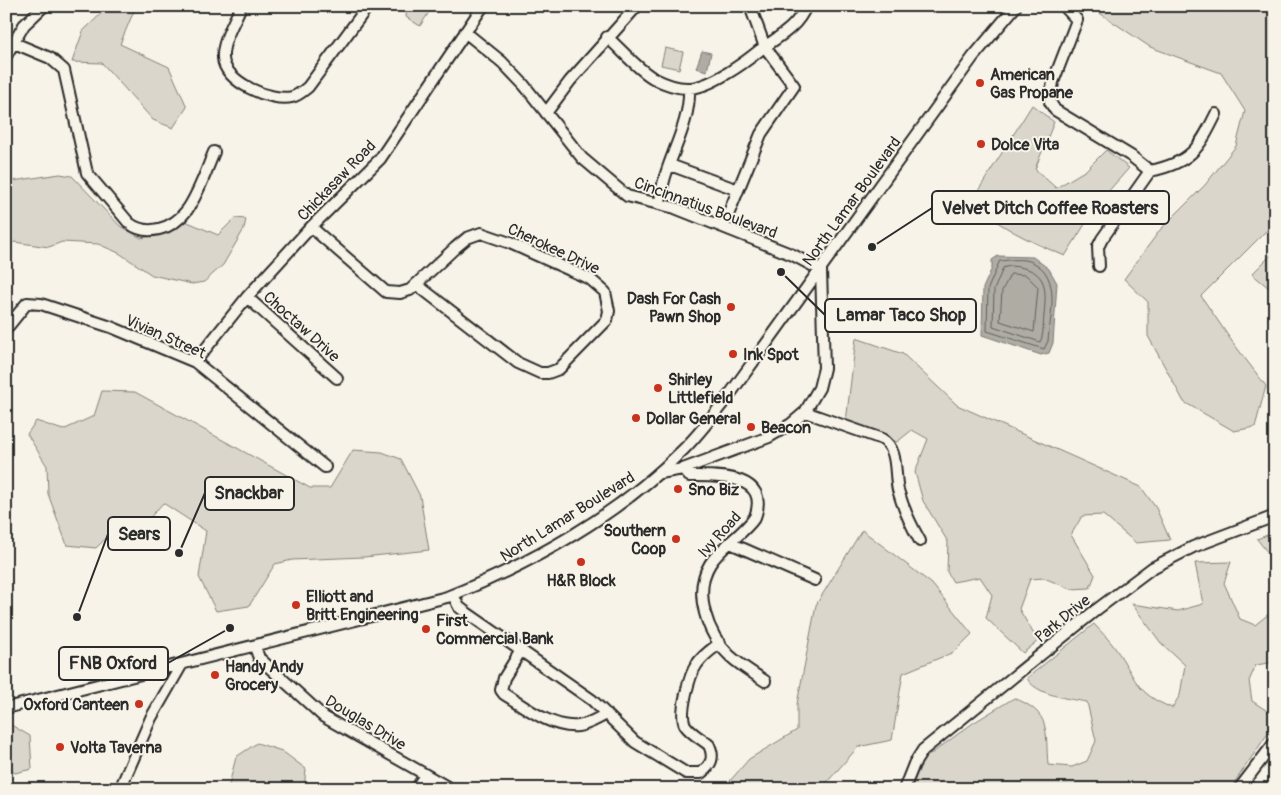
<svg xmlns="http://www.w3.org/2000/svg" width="1281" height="795" font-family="Pangolin,sans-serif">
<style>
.green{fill:#dad6cc;stroke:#82807c}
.water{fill:#afaca4;stroke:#7a7874}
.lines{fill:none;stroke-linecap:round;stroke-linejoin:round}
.shore{stroke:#605f5b;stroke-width:1}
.minor-casing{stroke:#2b2b2b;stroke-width:14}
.minor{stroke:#f7f3e8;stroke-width:10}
.poi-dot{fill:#c8321e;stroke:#f7f3e8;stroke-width:2}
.labels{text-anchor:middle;stroke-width:4;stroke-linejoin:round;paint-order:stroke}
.poi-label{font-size:16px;font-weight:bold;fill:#2b2b2b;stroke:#f7f3e8;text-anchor:start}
.street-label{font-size:16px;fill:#2b2b2b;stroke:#f7f3e8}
.leader{fill:none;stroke:#2b2b2b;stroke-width:2}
.callout-dot{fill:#2b2b2b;stroke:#f7f3e8;stroke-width:2}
.callout{fill:#f7f3e8;stroke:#2b2b2b;stroke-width:2}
.callout-label{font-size:18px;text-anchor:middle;font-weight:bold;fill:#2b2b2b}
</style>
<rect width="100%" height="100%" fill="#f7f3e8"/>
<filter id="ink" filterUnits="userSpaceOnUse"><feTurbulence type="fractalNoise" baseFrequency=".02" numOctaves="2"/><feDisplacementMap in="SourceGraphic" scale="10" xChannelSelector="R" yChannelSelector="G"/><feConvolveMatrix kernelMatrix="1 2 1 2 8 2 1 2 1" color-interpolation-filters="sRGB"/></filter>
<g filter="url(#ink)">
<path class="green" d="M 109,6 L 136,6 L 120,44 L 169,67 L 187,107 L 173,128 L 153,120 L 102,63 L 72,62 L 83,31 Z
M 407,6 L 433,6 L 420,26 L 406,17 Z
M 1108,6 L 1189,6 L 1228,12 L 1275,7 L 1275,222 L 1201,296 L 1231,340 L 1266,386 L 1255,427 L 1234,431 L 1184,402 L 1148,336 L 1148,302 L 1124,279 L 1160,230 L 1205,185 L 1236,146 L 1245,111 L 1221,73 L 1150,47 L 1098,12 Z
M 665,48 L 683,52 L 679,69 L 661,65 Z
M 1032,105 L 1054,122 L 1035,169 L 1056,188 L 1086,170 L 1106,150 L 1129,168 L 1099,202 L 1065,256 C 1031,242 999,227 971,202 Z
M 60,174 L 72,176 L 120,226 L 141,238 L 165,234 L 183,220 L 218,235 L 235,218 L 246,219 L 244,229 L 223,265 L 204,282 L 192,284 L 152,275 L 119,253 L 98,244 L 62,242 L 49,247 L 14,242 L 6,247 L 6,182 Z
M 1272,254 L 1275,255 L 1275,293 L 1252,274 Z
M 856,338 L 903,354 L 957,405 L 1141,487 L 1156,508 L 1170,540 L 1136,543 L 1103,515 L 1082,516 L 1071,535 L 1095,575 L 1090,588 L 1071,589 L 1044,578 L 1030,579 L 1019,609 L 1038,641 L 1023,653 L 986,618 L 992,595 L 980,577 L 953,582 L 947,572 L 948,542 L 923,501 L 915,472 L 928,439 L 912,430 L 897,442 L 846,422 Z
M 102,391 L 135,392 L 310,488 L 330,488 L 353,450 L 382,452 L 401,459 L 420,496 L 429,550 L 364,557 L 292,560 L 275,564 L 249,606 L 216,611 L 199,577 L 206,531 L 163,503 L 140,529 L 123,522 L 96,548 L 67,545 L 48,494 L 47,466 L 27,434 L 36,421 L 63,430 L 94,416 Z
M 862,530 L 932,584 L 972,634 L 954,652 L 903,673 L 892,740 L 858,747 L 821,789 L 723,789 L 749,759 L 797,730 L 797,704 L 816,605 Z
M 1275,532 L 1275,562 L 1257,539 Z
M 1231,562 L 1224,583 L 1240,619 L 1255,625 L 1275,609 L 1275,662 L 1256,665 L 1249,681 L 1252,701 L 1275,716 L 1275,723 L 1230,789 L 910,789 L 924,759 L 973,723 L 1014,698 C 1052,713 1045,730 1048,765 L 1072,767 L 1087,761 L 1096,741 L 1087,702 C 1070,699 1035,695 1027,678 L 1094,624 C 1101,632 1109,639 1115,648 C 1137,678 1133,692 1172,708 L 1180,695 L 1185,665 L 1161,643 L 1132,604 L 1178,611 L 1203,604 L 1195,563 Z
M 6,722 L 30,736 L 32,769 L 15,773 L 6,766 Z
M 257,743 L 282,751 L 306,769 L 304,789 L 228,789 L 236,757 Z"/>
<path class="water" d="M 702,51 L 711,53 L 707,71 L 696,68 Z
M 998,256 L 1033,257 L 1049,269 L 1057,283 L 1053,343 L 1049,353 L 1041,355 L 982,335 L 983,288 L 992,268 L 992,260 Z"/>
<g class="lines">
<path class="shore" d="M 1000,261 C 1009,260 1024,258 1032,262 C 1062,275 1050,316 1048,341 L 1044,349 L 987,331 L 988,289 Z
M 1011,266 C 1046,269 1047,284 1044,315 C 1043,323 1044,335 1040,342 L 993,326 L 994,290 L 1003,268 Z
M 1011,274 L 1026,275 L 1038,287 L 1034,332 L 1000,321 L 1002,291 Z"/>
<defs>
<path id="minor" d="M 241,6 C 235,21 222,41 223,58 C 224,82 271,102 292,97 C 299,95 303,91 308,87 L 368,6
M 1064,6 L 1077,20 L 1053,82 L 1050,102 L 1055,110 L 1131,156 L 1150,171
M 465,32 L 502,62 L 524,85 L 582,158 L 627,196 L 675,208 L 793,255 L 821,270 L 824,368 L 819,388 L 805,412 L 791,424 L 769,437 L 683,469 L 660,473
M 607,37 C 622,50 636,68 653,78 C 663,83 678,89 690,88 C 711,87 744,63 760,50 C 778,37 797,28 806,6
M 14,43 L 50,58 L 64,70 L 87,173 L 129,223 C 147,237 173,229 187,210 C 199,193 206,171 214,152
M 6,56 L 24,25 L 44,6
M 546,113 L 570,81 L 637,6
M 670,165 L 738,190
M 1150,171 C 1190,163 1199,149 1216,114
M 660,204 C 662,164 691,129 689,88
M 311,227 L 386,292 L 400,293 L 410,290 L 455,248 L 467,238 L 481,233 L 510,243 L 590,279 L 605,292 L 609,311 L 607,320 L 559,369 L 548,373 L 540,373 L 518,363 L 416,284
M 723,227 L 761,134 L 794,86 L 765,47 L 750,6
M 1099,266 L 1098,247 L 1102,239 L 1150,171
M 247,297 L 337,378
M 6,329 L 27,303 L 41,304 L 111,327 L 195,362 L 325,467
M 195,362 L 247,297 L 311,227 L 380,159 L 483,6
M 805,412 L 882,439 C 899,449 894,473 898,490 C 903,508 911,525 920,541
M 683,469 L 689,476 C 715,476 771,473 755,517 C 743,535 721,546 710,564 C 692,593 708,635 730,656 C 741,666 753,673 765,681
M 730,543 L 815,580
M 453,595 L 459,607 L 467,613 L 592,700 L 635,742 L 686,773 L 701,773 C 711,765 715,758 709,745 C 702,739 691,734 685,725 C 679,714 689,675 697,664 C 703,655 711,650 720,643
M 255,647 L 259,658 L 324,717 L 451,789
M 520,652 L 504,678 L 501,690 L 504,694 C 525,707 553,729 578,726 C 588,725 598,718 607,714
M 6,708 L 447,597 C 531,564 620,514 684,449 C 701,432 715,413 730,394 L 973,57 L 1016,6
M 120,789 L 151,718 L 182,664
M 416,789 L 425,775
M 904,789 L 914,764 L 923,750 L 1096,610 L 1152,568 L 1193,547 L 1275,516
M 1239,789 L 1275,742"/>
</defs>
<use href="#minor" class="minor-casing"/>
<use href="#minor" class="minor"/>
</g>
</g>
<g class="poi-dot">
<circle cx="980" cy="83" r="5"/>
<circle cx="981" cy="144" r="5"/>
<circle cx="731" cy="307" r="5"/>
<circle cx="733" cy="354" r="5"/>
<circle cx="658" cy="388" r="5"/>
<circle cx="636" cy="418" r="5"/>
<circle cx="751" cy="427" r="5"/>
<circle cx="678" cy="489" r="5"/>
<circle cx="676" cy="539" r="5"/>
<circle cx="581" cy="562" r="5"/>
<circle cx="296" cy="605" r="5"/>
<circle cx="426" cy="629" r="5"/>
<circle cx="215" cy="675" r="5"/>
<circle cx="139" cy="704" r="5"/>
<circle cx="60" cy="747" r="5"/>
</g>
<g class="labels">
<g class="poi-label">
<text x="990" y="80">American<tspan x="990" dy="18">Gas Propane</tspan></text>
<text x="991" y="150">Dolce Vita</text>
<text x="721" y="304" text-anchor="end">Dash For Cash<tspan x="721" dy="18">Pawn Shop</tspan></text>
<text x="743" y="360">Ink Spot</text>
<text x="668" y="385">Shirley<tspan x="668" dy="18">Littlefield</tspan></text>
<text x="646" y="424">Dollar General</text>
<text x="761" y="433">Beacon</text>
<text x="688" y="495">Sno Biz</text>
<text x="666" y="536" text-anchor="end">Southern<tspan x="666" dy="18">Coop</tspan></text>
<text x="581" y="586" text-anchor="middle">H&amp;R Block</text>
<text x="306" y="602">Elliott and<tspan x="306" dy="18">Britt Engineering</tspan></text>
<text x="436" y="626">First<tspan x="436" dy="18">Commercial Bank</tspan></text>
<text x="225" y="672">Handy Andy<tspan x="225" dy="18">Grocery</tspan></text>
<text x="129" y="710" text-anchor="end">Oxford Canteen</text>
<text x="70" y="753">Volta Taverna</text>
</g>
<g class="street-label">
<text transform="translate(336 180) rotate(-46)" y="6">Chickasaw Road</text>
<text transform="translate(851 201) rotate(-54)" y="6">North Lamar Boulevard</text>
<text transform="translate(706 207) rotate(20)" y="6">Cincinnatius Boulevard</text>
<text transform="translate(554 248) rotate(25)" y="6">Cherokee Drive</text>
<text transform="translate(302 326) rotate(42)" y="6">Choctaw Drive</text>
<text transform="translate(166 336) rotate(24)" y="6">Vivian Street</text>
<text transform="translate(567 516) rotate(-32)" y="6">North Lamar Boulevard</text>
<text transform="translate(719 534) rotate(-48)" y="6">Ivy Road</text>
<text transform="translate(1062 618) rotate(-39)" y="6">Park Drive</text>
<text transform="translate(366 722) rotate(31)" y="6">Douglas Drive</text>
</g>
</g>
<path class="leader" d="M872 247L932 208M781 272L825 315M179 553L205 493M77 617L108 534M230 628L168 663"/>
<g class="callout-dot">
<circle cx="872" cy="247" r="5"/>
<circle cx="781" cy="272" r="5"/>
<circle cx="179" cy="553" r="5"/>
<circle cx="77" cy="617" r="5"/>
<circle cx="230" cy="628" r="5"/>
</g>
<g class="callout">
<rect x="932" y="191" width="237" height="33" rx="5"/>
<rect x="825" y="299" width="151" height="33" rx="5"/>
<rect x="205" y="477" width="89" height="33" rx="5"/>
<rect x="108" y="517" width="62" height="33" rx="5"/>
<rect x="59" y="647" width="109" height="33" rx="5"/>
</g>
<g class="callout-label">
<text x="1050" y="214">Velvet Ditch Coffee Roasters</text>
<text x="901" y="321">Lamar Taco Shop</text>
<text x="249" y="499">Snackbar</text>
<text x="139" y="540">Sears</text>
<text x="113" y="669">FNB Oxford</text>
</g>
<rect width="1281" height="795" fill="none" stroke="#f7f3e8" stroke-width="25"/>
<rect x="12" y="12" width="1256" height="770" fill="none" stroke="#2b2b2b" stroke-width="2" filter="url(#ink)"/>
</svg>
